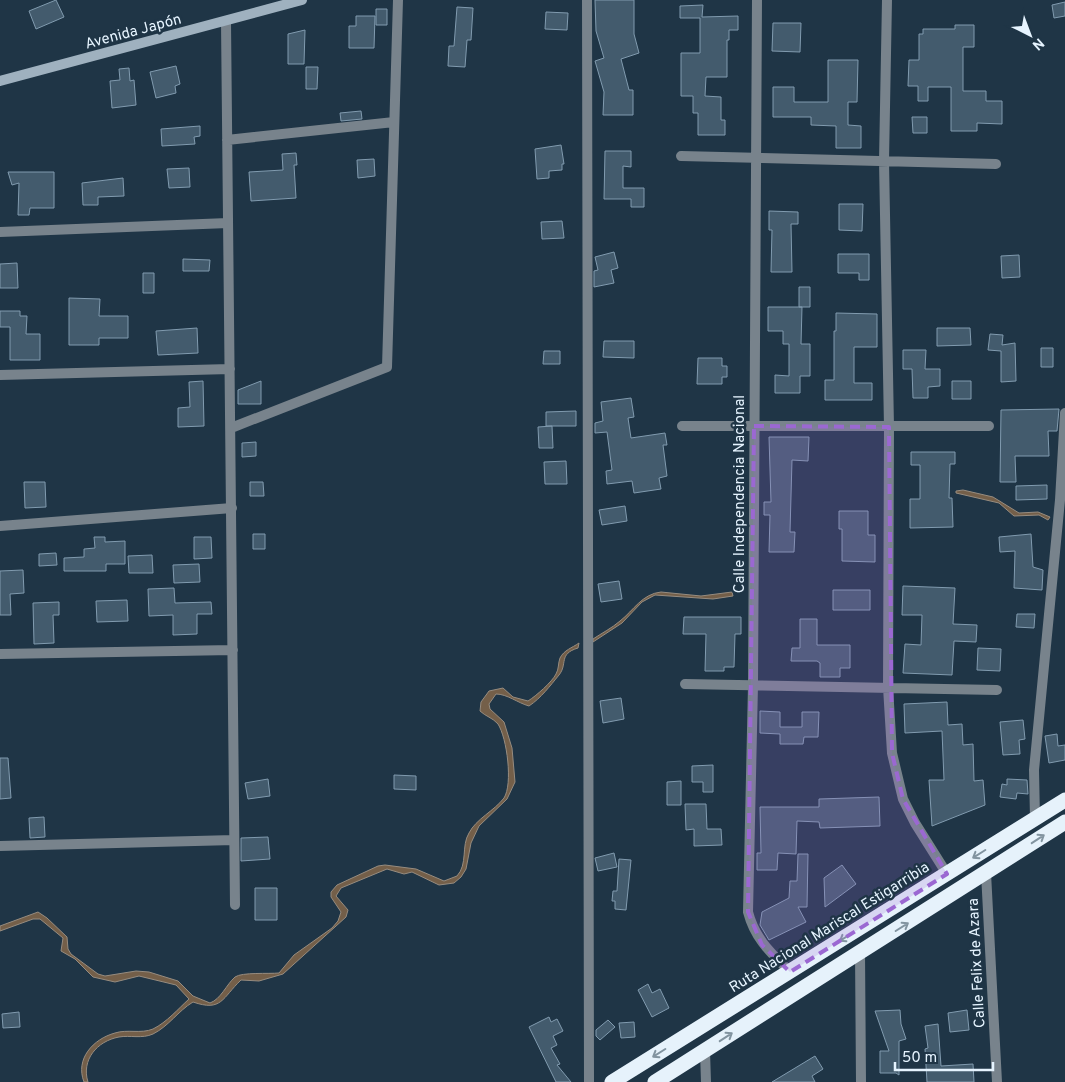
<svg xmlns="http://www.w3.org/2000/svg" width="1065" height="1082" font-family="Overpass,sans-serif">
<style>
.water{fill:#745f49;stroke:#968c80}
.building{fill:#435b6d;stroke:#819baf}
.lines{fill:none;stroke-linecap:round;stroke-linejoin:round}
.street{stroke:#78838c;stroke-width:10}
.secondary{stroke:#9fb1bf;stroke-width:10}
.highway{stroke:#e6f2fb;stroke-width:15}
.oneway{stroke:#8294a0}
.marked{fill:#9b68d2;fill-opacity:0.2;stroke:#9b68d2;stroke-width:4;stroke-dasharray:10 6;stroke-linejoin:round}
.labels{text-anchor:middle;stroke-width:5;stroke-linejoin:round;paint-order:stroke}
.street-label{font-size:15px;fill:#e6f4ff;stroke:#1f3546}
</style>
<rect width="100%" height="100%" fill="#1f3546"/>
<path class="water" d="M 963,490 L 993,497 L 1019,513 L 1038,512 L 1050,517 L 1048,520 L 1039,515 L 1014,516 L 999,503 L 956,493 L 956,491 Z
M 661,592 L 701,596 L 732,592 L 733,596 L 713,599 L 655,595 L 642,602 L 622,623 L 593,642 L 593,639 C 602,633 612,628 620,621 C 634,610 642,594 661,592 Z
M 579,643 L 578,648 C 558,654 568,664 559,675 C 550,686 541,698 529,706 C 518,703 507,694 496,694 L 489,704 L 490,709 L 504,722 L 512,748 L 515,782 L 507,799 L 479,826 L 471,843 L 466,869 L 461,877 L 454,883 L 439,885 L 412,872 L 404,874 L 387,869 L 341,888 L 336,896 L 348,910 L 346,917 L 283,974 L 259,981 L 241,980 C 222,998 222,1012 193,1002 C 178,1011 169,1026 153,1034 C 142,1039 130,1035 119,1037 C 97,1041 81,1060 88,1082 L 84,1082 C 75,1059 93,1039 115,1033 C 127,1029 141,1034 153,1029 C 167,1022 178,1009 189,999 L 176,985 L 139,976 L 115,982 L 93,977 L 75,959 L 61,951 L 63,938 L 40,919 L 33,919 L 0,931 L 0,926 L 38,912 L 47,918 L 67,937 L 68,949 L 71,954 L 98,974 L 105,976 L 136,971 L 149,972 L 178,981 L 193,996 L 210,1003 C 221,999 226,985 235,977 C 242,972 269,974 279,973 L 294,955 L 332,928 L 338,921 L 341,912 L 331,897 L 331,892 L 337,885 L 378,866 L 385,865 L 416,869 L 444,881 L 457,876 C 468,864 461,846 469,833 C 476,819 494,811 504,798 C 513,784 507,738 498,724 C 493,718 485,716 480,711 L 481,702 L 489,691 L 503,688 L 513,697 L 528,701 C 536,696 552,682 556,674 C 559,669 558,663 560,658 C 564,650 572,648 579,643 Z"/>
<path class="building" d="M 56,0 L 64,17 L 36,29 L 29,11 Z
M 595,0 L 634,0 L 634,34 L 639,53 L 621,59 L 629,90 L 633,90 L 633,115 L 603,115 L 604,92 L 595,61 L 604,58 L 596,31 Z
M 1065,2 L 1065,16 L 1054,18 L 1052,5 Z
M 703,5 L 702,17 L 738,16 L 738,30 L 729,30 L 729,40 L 727,40 L 727,77 L 706,77 L 705,96 L 721,97 L 721,120 L 725,120 L 725,135 L 698,135 L 698,113 L 693,113 L 693,96 L 681,96 L 681,53 L 700,53 L 700,18 L 680,18 L 680,6 Z
M 457,7 L 473,8 L 471,40 L 467,40 L 465,67 L 448,66 L 449,46 L 454,46 Z
M 376,9 L 387,9 L 387,25 L 376,25 Z
M 546,12 L 568,13 L 567,30 L 545,29 Z
M 356,16 L 375,16 L 374,48 L 349,48 L 349,26 L 356,26 Z
M 773,23 L 801,23 L 800,52 L 772,51 Z
M 955,25 L 974,25 L 974,47 L 963,47 L 963,91 L 986,91 L 986,101 L 1002,101 L 1002,124 L 977,123 L 977,131 L 951,131 L 951,87 L 928,87 L 928,101 L 918,101 L 918,86 L 908,86 L 909,60 L 919,60 L 919,34 L 923,34 L 923,29 L 955,29 Z
M 305,30 L 304,64 L 288,64 L 288,34 Z
M 828,60 L 858,60 L 857,102 L 848,102 L 848,125 L 861,126 L 861,148 L 836,148 L 836,126 L 811,125 L 811,117 L 773,117 L 773,87 L 794,87 L 794,102 L 828,102 Z
M 176,66 L 180,84 L 175,86 L 176,93 L 156,98 L 150,72 Z
M 306,67 L 318,67 L 317,89 L 306,89 Z
M 129,68 L 130,81 L 134,80 L 136,105 L 112,108 L 110,81 L 120,80 L 119,69 Z
M 361,111 L 362,119 L 341,121 L 340,113 Z
M 912,117 L 927,117 L 927,133 L 913,133 Z
M 200,126 L 200,136 L 194,137 L 195,144 L 162,146 L 161,129 Z
M 561,145 L 564,164 L 562,164 L 562,170 L 549,171 L 549,178 L 537,179 L 535,149 Z
M 605,151 L 631,151 L 631,167 L 623,166 L 623,188 L 644,188 L 644,207 L 631,207 L 631,199 L 604,199 Z
M 296,153 L 297,165 L 294,165 L 296,198 L 251,201 L 249,172 L 283,170 L 282,154 Z
M 374,159 L 375,176 L 358,178 L 357,160 Z
M 189,168 L 190,187 L 169,188 L 167,169 Z
M 8,172 L 54,172 L 54,208 L 30,208 L 29,215 L 18,215 L 19,183 L 12,185 Z
M 123,178 L 124,196 L 98,197 L 98,205 L 83,205 L 82,183 Z
M 839,204 L 863,204 L 862,231 L 839,230 Z
M 769,211 L 798,212 L 798,224 L 791,224 L 792,272 L 771,272 L 772,230 L 769,230 Z
M 562,221 L 564,238 L 542,239 L 541,222 Z
M 614,252 L 618,268 L 611,270 L 614,283 L 594,287 L 594,271 L 598,270 L 595,257 Z
M 838,254 L 869,254 L 869,280 L 859,280 L 859,273 L 838,273 Z
M 1019,255 L 1020,277 L 1002,278 L 1001,256 Z
M 183,259 L 210,260 L 209,271 L 183,271 Z
M 17,263 L 18,288 L 0,288 L 0,264 Z
M 143,273 L 154,273 L 154,293 L 143,293 Z
M 799,287 L 810,287 L 810,307 L 799,307 Z
M 69,298 L 100,299 L 99,316 L 128,316 L 128,338 L 99,338 L 99,345 L 69,345 Z
M 768,307 L 802,307 L 801,344 L 810,344 L 810,376 L 800,376 L 800,393 L 775,393 L 775,375 L 789,376 L 789,344 L 783,344 L 783,331 L 768,331 Z
M 0,311 L 20,311 L 20,316 L 27,316 L 26,334 L 40,334 L 40,360 L 10,360 L 10,327 L 0,327 Z
M 836,313 L 877,314 L 877,347 L 854,347 L 854,383 L 872,383 L 872,400 L 825,400 L 825,380 L 834,380 L 834,331 L 836,331 Z
M 197,328 L 198,353 L 158,355 L 156,331 Z
M 937,328 L 970,328 L 971,345 L 937,346 Z
M 990,334 L 1003,335 L 1002,345 L 1015,343 L 1016,381 L 1001,382 L 1001,351 L 988,350 Z
M 604,341 L 634,341 L 634,358 L 603,357 Z
M 1041,348 L 1053,348 L 1053,367 L 1041,367 Z
M 903,350 L 926,350 L 925,369 L 940,369 L 940,386 L 928,387 L 928,398 L 913,398 L 912,369 L 903,369 Z
M 544,351 L 560,351 L 560,364 L 543,364 Z
M 698,358 L 722,358 L 722,366 L 727,366 L 727,377 L 722,377 L 722,384 L 697,384 Z
M 203,381 L 204,426 L 178,427 L 178,408 L 190,407 L 189,382 Z
M 261,381 L 261,404 L 238,404 L 238,390 Z
M 952,381 L 971,381 L 971,399 L 952,399 Z
M 631,398 L 634,417 L 628,418 L 631,438 L 665,433 L 667,445 L 663,445 L 667,476 L 659,478 L 661,489 L 634,493 L 632,481 L 607,484 L 606,471 L 612,470 L 607,432 L 595,433 L 595,423 L 603,421 L 601,402 Z
M 1059,409 L 1057,431 L 1048,431 L 1049,456 L 1015,456 L 1016,482 L 1000,482 L 1001,410 Z
M 576,411 L 576,426 L 546,426 L 546,412 Z
M 552,426 L 553,448 L 539,448 L 538,427 Z
M 769,437 L 809,437 L 808,461 L 792,460 L 790,532 L 795,532 L 794,552 L 769,552 L 770,515 L 764,515 L 764,502 L 771,502 Z
M 256,442 L 256,456 L 242,457 L 242,443 Z
M 911,452 L 955,452 L 955,464 L 950,464 L 949,498 L 952,498 L 953,527 L 910,528 L 910,499 L 920,499 L 920,465 L 911,465 Z
M 566,461 L 567,484 L 545,484 L 544,462 Z
M 24,482 L 45,482 L 46,507 L 25,508 Z
M 250,482 L 263,482 L 264,496 L 250,496 Z
M 1047,485 L 1047,499 L 1016,500 L 1016,486 Z
M 625,506 L 627,521 L 602,525 L 599,510 Z
M 839,511 L 868,511 L 868,535 L 875,535 L 875,562 L 842,561 L 842,529 L 839,529 Z
M 253,534 L 265,534 L 265,549 L 253,549 Z
M 1031,534 L 1033,567 L 1043,570 L 1042,590 L 1014,588 L 1015,551 L 1000,552 L 999,537 Z
M 94,537 L 105,537 L 105,542 L 125,541 L 125,564 L 106,564 L 106,571 L 64,571 L 64,558 L 84,557 L 84,549 L 95,548 Z
M 194,537 L 211,537 L 212,558 L 194,559 Z
M 56,553 L 57,565 L 39,566 L 39,554 Z
M 152,555 L 153,573 L 129,573 L 128,556 Z
M 199,564 L 200,582 L 174,583 L 173,565 Z
M 23,570 L 24,593 L 10,594 L 11,615 L 0,615 L 0,571 Z
M 619,581 L 622,599 L 601,602 L 598,584 Z
M 903,586 L 955,588 L 953,624 L 977,625 L 976,642 L 954,641 L 952,675 L 903,673 L 905,644 L 921,645 L 922,615 L 902,615 Z
M 174,588 L 175,603 L 211,602 L 212,614 L 197,614 L 197,634 L 173,635 L 173,615 L 149,616 L 148,589 Z
M 833,590 L 870,590 L 870,610 L 833,610 Z
M 127,600 L 128,621 L 97,622 L 96,601 Z
M 59,602 L 59,615 L 53,615 L 54,643 L 34,644 L 33,603 Z
M 1017,614 L 1035,614 L 1034,628 L 1016,627 Z
M 684,617 L 741,617 L 741,634 L 735,634 L 734,667 L 724,667 L 724,671 L 705,671 L 706,634 L 683,634 Z
M 800,619 L 817,619 L 817,645 L 850,645 L 850,668 L 840,668 L 840,677 L 820,677 L 820,663 L 817,661 L 791,661 L 792,648 L 800,648 Z
M 978,648 L 1001,649 L 1000,671 L 977,670 Z
M 621,698 L 624,719 L 603,723 L 600,701 Z
M 947,702 L 948,725 L 962,724 L 963,745 L 973,744 L 974,781 L 983,780 L 985,805 L 932,826 L 929,780 L 944,780 L 942,731 L 905,733 L 904,704 Z
M 760,711 L 780,712 L 780,727 L 802,727 L 802,712 L 819,712 L 818,737 L 804,737 L 803,744 L 780,744 L 780,734 L 760,733 Z
M 1023,720 L 1025,739 L 1019,740 L 1020,754 L 1003,755 L 1000,722 Z
M 1057,734 L 1058,746 L 1065,745 L 1065,760 L 1049,763 L 1045,736 Z
M 0,758 L 8,758 L 11,798 L 0,799 Z
M 713,765 L 713,792 L 703,792 L 703,782 L 692,782 L 692,766 Z
M 394,775 L 416,776 L 416,790 L 394,789 Z
M 268,779 L 270,796 L 248,799 L 245,783 Z
M 1007,779 L 1027,780 L 1028,794 L 1017,793 L 1016,799 L 1000,797 L 1002,784 L 1007,785 Z
M 681,781 L 681,805 L 667,805 L 667,782 Z
M 879,797 L 880,826 L 820,828 L 819,822 L 797,821 L 796,854 L 778,853 L 777,870 L 757,870 L 757,853 L 761,853 L 760,807 L 819,807 L 819,799 Z
M 685,804 L 706,804 L 707,829 L 721,829 L 722,845 L 694,846 L 694,829 L 686,830 Z
M 44,817 L 45,837 L 30,838 L 29,818 Z
M 268,837 L 270,859 L 241,861 L 241,838 Z
M 614,853 L 617,867 L 598,871 L 595,858 Z
M 798,854 L 808,854 L 807,907 L 798,907 L 806,922 L 769,940 L 760,925 L 762,912 L 789,898 L 790,881 L 797,881 Z
M 619,859 L 631,860 L 626,910 L 615,909 L 615,901 L 612,901 L 613,891 L 617,891 Z
M 842,865 L 856,884 L 825,907 L 824,878 Z
M 255,888 L 277,888 L 277,920 L 255,920 Z
M 648,984 L 652,993 L 660,989 L 669,1008 L 652,1017 L 638,990 Z
M 900,1010 L 901,1024 L 906,1039 L 899,1041 L 899,1075 L 896,1073 L 880,1073 L 880,1051 L 889,1051 L 875,1011 Z
M 967,1010 L 969,1030 L 950,1032 L 948,1013 Z
M 19,1012 L 20,1027 L 3,1028 L 2,1014 Z
M 549,1017 L 551,1022 L 557,1019 L 563,1031 L 553,1036 L 557,1045 L 551,1048 L 560,1064 L 557,1065 L 571,1082 L 556,1082 L 529,1027 Z
M 608,1020 L 615,1027 L 600,1040 L 596,1036 L 596,1030 Z
M 634,1022 L 635,1037 L 621,1038 L 619,1023 Z
M 938,1024 L 941,1066 L 973,1064 L 974,1082 L 927,1082 L 925,1049 L 928,1048 L 925,1026 Z
M 815,1056 L 823,1069 L 812,1076 L 815,1082 L 772,1082 Z"/>
<g class="lines">
<path class="street" d="M 587,0 L 589,1082
M 757,0 L 753,685 L 748,912 C 755,939 771,953 790,972
M 887,0 L 884,161 L 889,427 L 888,687 L 892,753 L 903,799 L 915,823 L 947,874
M 226,22 L 235,905
M 227,140 L 394,122
M 681,156 L 996,164
M 0,232 L 228,223
M 0,375 L 230,369
M 682,426 L 989,426
M 231,428 L 387,367 L 398,0
M 0,526 L 232,508
M 0,654 L 233,650
M 685,684 L 997,690
M 1035,819 L 1034,770 L 1060,500 L 1065,413
M 0,846 L 234,840
M 986,873 L 997,1082
M 860,952 L 861,1082
M 705,1051 L 706,1082"/>
<path class="secondary" d="M 0,81 L 302,0"/>
<path class="highway" d="M 612,1082 L 1065,800
M 655,1082 L 1065,822"/>
</g>
<defs><path id="oneway-shaft" d="M-6 0H5M1.5-3L5.5 0L1.5 3" fill="none" stroke-width="1.6" stroke-linecap="round" stroke-linejoin="round" transform="scale(1.25)"/></defs>
<g class="oneway">
<use href="#oneway-shaft" transform="translate(1038 839) rotate(-33)"/>
<use href="#oneway-shaft" transform="translate(979 854) rotate(148)"/>
<use href="#oneway-shaft" transform="translate(902 927) rotate(-32)"/>
<use href="#oneway-shaft" transform="translate(846 937) rotate(148)"/>
<use href="#oneway-shaft" transform="translate(726 1037) rotate(-33)"/>
<use href="#oneway-shaft" transform="translate(659 1053) rotate(148)"/>
</g>
<path class="marked" d="M 754,426 L 889,427 L 892,753 L 903,799 L 947,874 L 790,972 L 762,945 L 748,912 Z"/>
<g class="labels">
<g class="street-label">
<text transform="translate(133 31) rotate(-15)" y="5">Avenida Japón</text>
<text transform="translate(739 494) rotate(-90)" y="5">Calle Independencia Nacional</text>
<text transform="translate(829 927) rotate(-32)" y="5">Ruta Nacional Mariscal Estigarribia</text>
<text transform="translate(976 963) rotate(-93)" y="5">Calle Felix de Azara</text>
</g>
</g>
<g transform="translate(1030 35) rotate(138)" stroke="#1f3546" stroke-width="4" paint-order="stroke">
<path d="M0-4L9 19L0 12L-9 19Z" fill="#e6f4ff"/>
<text y="-8" font-size="14" font-weight="bold" text-anchor="middle" fill="#e6f4ff">N</text>
</g>
<path d="M895 1062v8h98v-8" fill="none" stroke="#e6f4ff" stroke-width="2.5"/>
<text x="902" y="1062" font-size="15" fill="#e6f4ff" stroke="#1f3546" stroke-width="4" paint-order="stroke">50 m</text>
</svg>
